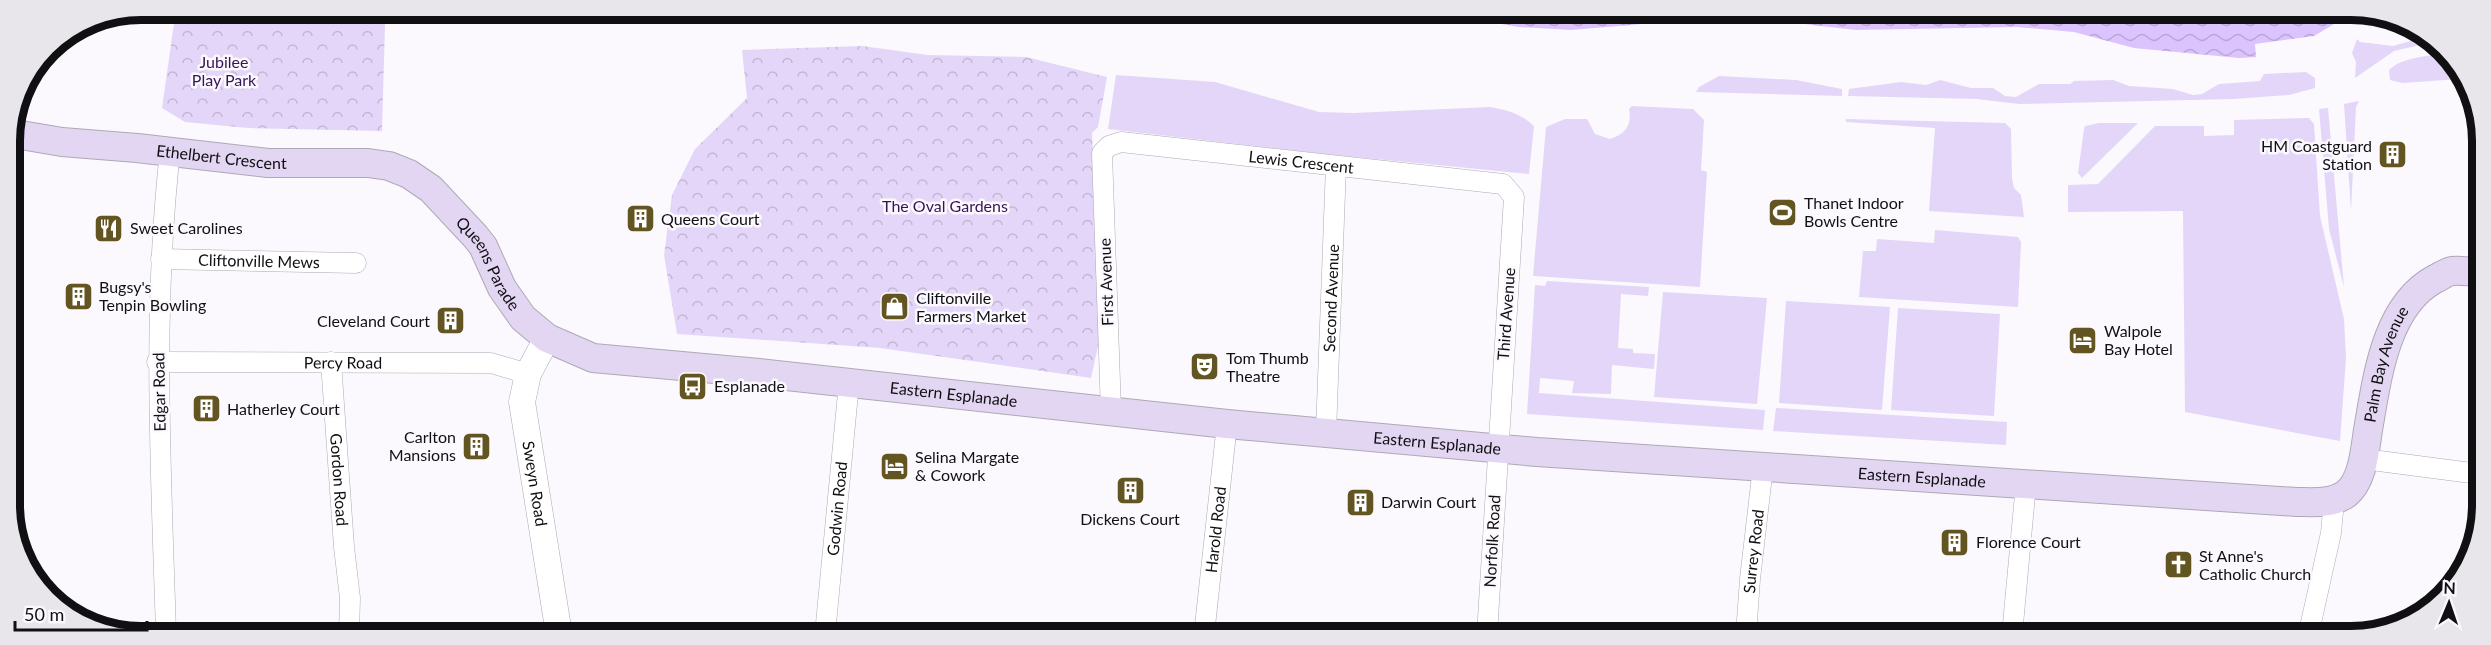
<svg xmlns="http://www.w3.org/2000/svg" width="2491" height="645" font-family="Lato,sans-serif">
<style>
.green{fill:#e4d6f9}
.park{fill:url(#park-crowns)}
.water{fill:url(#water-waves)}
.lines{fill:none;stroke-linecap:round;stroke-linejoin:round}
.minor-casing{stroke:#ada9b4;stroke-width:21}
.tertiary-casing{stroke:#ada9b4;stroke-width:27}
.secondary-casing{stroke:#ada9b4;stroke-width:30}
.minor{stroke:#fff;stroke-width:20}
.tertiary{stroke:#fff;stroke-width:26}
.secondary{stroke:#e3d6f3;stroke-width:28}
.labels{text-anchor:middle;stroke-width:5;stroke-linejoin:round;paint-order:stroke}
.park-label{font-size:16px;fill:#361455;stroke:#fbf9fe}
.poi-label{font-size:16px;fill:#100f12;stroke:#fbf9fe;text-anchor:start}
.street-label{font-size:16px;fill:#100f12;stroke:#fbf9fe}
.rim{fill:none;stroke:#100f12;stroke-width:8}
</style>
<defs>
<pattern id="park-crowns" width="20" height="18" patternUnits="userSpaceOnUse" patternTransform="scale(1.5)"><rect width="20" height="18" fill="#e4d6f9"/><path d="M2 6a3 3 0 1 1 6 0M12 15a3 3 0 1 1 6 0" fill="none" stroke="#c3b6d4"/></pattern>
<pattern id="water-waves" width="16" height="10" patternUnits="userSpaceOnUse" patternTransform="scale(1.5)"><rect width="16" height="10" fill="#dbc3fd"/><path d="M0 5q4-4 8 0t8 0" fill="none" stroke="#bba6d8"/></pattern>
</defs>
<rect width="100%" height="100%" fill="#fbf9fe"/>
<path class="green" d="M 2424,37 L 2433,42 L 2394,51 L 2355,78 L 2356,62 L 2352,53 L 2357,39 L 2360,42 L 2393,46 Z
M 2447,53 L 2460,79 L 2402,83 L 2390,80 L 2389,70 C 2402,57 2429,56 2447,53 Z
M 2306,72 L 2315,78 L 2315,88 L 2289,95 L 2234,99 L 2019,104 L 1977,99 L 1848,96 L 1849,89 L 1901,82 L 1926,85 L 1940,80 L 1971,88 L 1993,88 L 2005,96 L 2016,97 L 2039,84 L 2070,84 L 2074,81 L 2113,80 L 2129,86 L 2173,89 L 2193,95 L 2202,94 L 2219,84 L 2260,81 L 2264,74 Z
M 1116,75 L 1215,82 L 1319,112 L 1353,113 L 1490,107 C 1508,110 1521,114 1534,126 L 1529,174 L 1325,154 L 1108,129 Z
M 1719,76 L 1796,80 L 1842,89 L 1842,96 L 1696,92 L 1699,87 Z
M 2359,101 L 2356,107 L 2351,211 L 2344,104 Z
M 1632,106 L 1693,109 L 1704,120 L 1701,170 L 1707,172 L 1700,287 L 1533,276 L 1546,127 L 1565,119 L 1587,119 L 1595,134 L 1610,139 C 1626,134 1632,125 1629,109 Z
M 2328,108 L 2344,287 L 2329,229 L 2319,109 Z
M 2309,118 L 2314,124 L 2320,216 L 2344,319 L 2346,358 L 2340,441 L 2185,412 L 2183,211 L 2068,212 L 2068,185 L 2098,184 L 2155,126 L 2204,126 L 2204,136 L 2234,135 L 2234,120 Z
M 1846,119 L 2005,123 L 2011,129 L 2012,179 L 2014,188 L 2021,195 L 2024,217 L 1929,211 L 1935,128 L 1846,122 Z
M 2099,123 L 2138,123 L 2082,178 L 2078,173 L 2084,129 L 2085,126 Z
M 1935,230 L 2018,237 L 2021,242 L 2018,307 L 1859,297 L 1863,251 L 1876,251 L 1877,239 L 1934,243 Z
M 1547,281 L 1649,287 L 1648,296 L 1621,294 L 1618,348 L 1633,349 L 1633,353 L 1655,354 L 1654,369 L 1612,365 L 1611,394 L 1572,393 L 1574,381 L 1540,378 L 1539,393 L 1765,410 L 1763,430 L 1527,414 L 1535,285 L 1545,286 Z
M 1663,292 L 1767,298 L 1757,404 L 1654,397 Z
M 1786,301 L 1890,307 L 1882,410 L 1779,403 Z
M 1898,308 L 2000,314 L 1994,416 L 1891,410 Z
M 1776,408 L 2007,422 L 2006,445 L 1773,431 Z"/>
<path class="park" d="M 176,9 L 374,9 L 374,17 L 377,22 L 385,24 L 382,131 L 248,128 L 185,122 L 162,108 Z
M 862,46 L 928,55 L 1026,57 L 1107,77 L 1098,127 L 1092,133 L 1100,337 L 1091,378 L 880,348 L 677,334 L 664,255 L 672,195 L 695,149 L 747,98 L 742,50 Z"/>
<path class="water" d="M 1429,11 L 1429,10 L 2354,12 L 2314,36 L 2255,44 L 2256,57 L 2239,58 L 2134,48 L 2074,32 L 2017,27 L 1856,30 L 1777,21 L 1714,18 L 1571,30 L 1519,27 Z"/>
<g class="lines">
<defs>
<g id="minor">
<path id="s1" d="M 161,259 L 356,263"/>
<path id="s2" d="M 157,362 L 491,363 L 528,374"/>
<path id="s3" d="M 331,362 L 344,547 L 350,598 L 349,634"/>
<path id="s4" d="M 1111,411 L 1102,153 L 1109,146 L 1121,142 L 1503,184 L 1514,197 L 1487,635"/>
<path id="s5" d="M 1326,432 L 1336,166"/>
<path d="M 2364,459 L 2479,474"/>
<path d="M 166,633 C 161,472 152,312 170,152"/>
<path id="s6" d="M 825,634 L 849,383"/>
<path id="s7" d="M 1204,635 L 1227,424"/>
<path id="s8" d="M 1746,635 L 1750,579 L 1763,467"/>
<path d="M 2012,635 L 2026,484"/>
<path d="M 2308,636 L 2331,533 L 2334,501"/>
</g>
<g id="tertiary">
<path id="s9" d="M 547,338 L 528,374 L 522,402 L 559,634"/>
</g>
<g id="secondary">
<path id="s10" d="M 9,133 L 62,142 L 137,148 L 268,163 L 368,163 L 389,166 L 409,174 L 431,189 L 475,236 L 483,246 L 502,288 L 523,318 L 547,338 L 593,358 L 759,373 L 1227,424 L 1537,452 L 2297,502 C 2313,502 2332,504 2346,494 C 2363,481 2365,449 2368,430 C 2377,379 2385,306 2435,279 C 2440,277 2446,272 2452,271 C 2460,270 2471,272 2479,272"/>
</g>
</defs>
<use href="#minor" class="minor-casing"/>
<use href="#tertiary" class="tertiary-casing"/>
<use href="#secondary" class="secondary-casing"/>
<use href="#minor" class="minor"/>
<use href="#tertiary" class="tertiary"/>
<use href="#secondary" class="secondary"/>
</g>
<defs>
<symbol id="building-square" viewBox="-11 -11 22 22"><rect x="-9" y="-9" width="18" height="18" rx="4" fill="#635522" stroke="#fbf9fe"/><path d="M-4-6H4V6H1V3H-1V6H-4ZM-2.5-4.3h1.7v1.8h-1.7ZM.8-4.3h1.7v1.8H.8ZM-2.5-1h1.7V.8h-1.7ZM.8-1h1.7V.8H.8Z" fill="#fff"/></symbol>
<symbol id="stadium-square" viewBox="-11 -11 22 22"><rect x="-9" y="-9" width="18" height="18" rx="4" fill="#635522" stroke="#fbf9fe"/><path d="M0-5a6.5 5 0 1 0 0 10a6.5 5 0 1 0 0-10ZM-3.5-1.8h7v3.6h-7Z" fill="#fff"/></symbol>
<symbol id="restaurant-square" viewBox="-11 -11 22 22"><rect x="-9" y="-9" width="18" height="18" rx="4" fill="#635522" stroke="#fbf9fe"/><path d="M-5-6h1v4h1v-4h1v4h1v-4h1v5L-1.5 .5V6h-2V.5L-5-1ZM5-6V6H3V1.5H1.5Q1.5-4 5-6Z" fill="#fff"/></symbol>
<symbol id="shop-square" viewBox="-11 -11 22 22"><rect x="-9" y="-9" width="18" height="18" rx="4" fill="#635522" stroke="#fbf9fe"/><path d="M-5-2.5h2.3a2.7 3.5 0 0 1 5.4 0H5L5.5 6h-11ZM-1.5-2.5h3a1.5 2.3 0 0 0-3 0Z" fill="#fff"/></symbol>
<symbol id="hotel-square" viewBox="-11 -11 22 22"><rect x="-9" y="-9" width="18" height="18" rx="4" fill="#635522" stroke="#fbf9fe"/><path d="M-6-4.5h1.5V1H6V5H4.5V3h-9V5H-6ZM-4 0a1.8 1.8 0 1 1 3.6 0ZM.5 0V-2.5h3Q6-2.5 6 0Z" fill="#fff"/></symbol>
<symbol id="theatre-square" viewBox="-11 -11 22 22"><rect x="-9" y="-9" width="18" height="18" rx="4" fill="#635522" stroke="#fbf9fe"/><path d="M-5-5.5Q0-4 5-5.5V0Q5 5 0 6Q-5 5-5 0ZM-3.3-2.5H-1v1.5H-3.3ZM1-2.5H3.3v1.5H1ZM-2.8 1Q0 5.5 2.8 1Z" fill="#fff"/></symbol>
<symbol id="bus-square" viewBox="-11 -11 22 22"><rect x="-9" y="-9" width="18" height="18" rx="4" fill="#635522" stroke="#fbf9fe"/><path d="M-5-6H5V4H4V6H2V4H-2V6H-4V4H-5ZM-3.5-4V0h7V-4ZM-3.5 1.2v1.5H-2V1.2ZM2 1.2v1.5H3.5V1.2Z" fill="#fff"/></symbol>
<symbol id="church-square" viewBox="-11 -11 22 22"><rect x="-9" y="-9" width="18" height="18" rx="4" fill="#635522" stroke="#fbf9fe"/><path d="M-1.2-6h2.4v3.5h3.3v2.4h-3.3V6h-2.4V-.1h-3.3v-2.4h3.3Z" fill="#fff"/></symbol>
</defs>
<g fill-rule="evenodd">
<use href="#building-square" x="2376" y="138" width="33" height="33"/>
<use href="#stadium-square" x="1766" y="196" width="33" height="33"/>
<use href="#building-square" x="624" y="202" width="33" height="33"/>
<use href="#restaurant-square" x="92" y="212" width="33" height="33"/>
<use href="#building-square" x="62" y="280" width="33" height="33"/>
<use href="#shop-square" x="878" y="290" width="33" height="33"/>
<use href="#building-square" x="434" y="304" width="33" height="33"/>
<use href="#hotel-square" x="2066" y="324" width="33" height="33"/>
<use href="#theatre-square" x="1188" y="350" width="33" height="33"/>
<use href="#bus-square" x="676" y="370" width="33" height="33"/>
<use href="#building-square" x="190" y="392" width="33" height="33"/>
<use href="#building-square" x="460" y="430" width="33" height="33"/>
<use href="#hotel-square" x="878" y="450" width="33" height="33"/>
<use href="#building-square" x="1114" y="474" width="33" height="33"/>
<use href="#building-square" x="1344" y="486" width="33" height="33"/>
<use href="#building-square" x="1938" y="526" width="33" height="33"/>
<use href="#church-square" x="2162" y="548" width="33" height="33"/>
</g>
<g class="labels">
<g class="park-label">
<text x="224" y="68">Jubilee<tspan x="224" dy="18">Play Park</tspan></text>
<text x="945" y="212">The Oval Gardens</text>
</g>
<g class="poi-label">
<text x="2372" y="152" text-anchor="end">HM Coastguard<tspan x="2372" dy="18">Station</tspan></text>
<text x="1804" y="209">Thanet Indoor<tspan x="1804" dy="18">Bowls Centre</tspan></text>
<text x="661" y="225">Queens Court</text>
<text x="130" y="234">Sweet Carolines</text>
<text x="99" y="293">Bugsy's<tspan x="99" dy="18">Tenpin Bowling</tspan></text>
<text x="916" y="304">Cliftonville<tspan x="916" dy="18">Farmers Market</tspan></text>
<text x="430" y="327" text-anchor="end">Cleveland Court</text>
<text x="2104" y="337">Walpole<tspan x="2104" dy="18">Bay Hotel</tspan></text>
<text x="1226" y="364">Tom Thumb<tspan x="1226" dy="18">Theatre</tspan></text>
<text x="714" y="392">Esplanade</text>
<text x="227" y="415">Hatherley Court</text>
<text x="456" y="443" text-anchor="end">Carlton<tspan x="456" dy="18">Mansions</tspan></text>
<text x="915" y="463">Selina Margate<tspan x="915" dy="18">&amp; Cowork</tspan></text>
<text x="1381" y="508">Darwin Court</text>
<text x="1130" y="525" text-anchor="middle">Dickens Court</text>
<text x="1976" y="548">Florence Court</text>
<text x="2199" y="562">St Anne's<tspan x="2199" dy="18">Catholic Church</tspan></text>
</g>
<g class="street-label">
<text dy="6" stroke="none"><textPath href="#s10" startOffset="214">Ethelbert Crescent</textPath></text>
<text dy="6" stroke="none"><textPath href="#s4" startOffset="462">Lewis Crescent</textPath></text>
<text dy="6" stroke="none"><textPath href="#s1" startOffset="98">Cliftonville Mews</textPath></text>
<text dy="6" stroke="none"><textPath href="#s10" startOffset="525">Queens Parade</textPath></text>
<text transform="translate(1106 282) rotate(-92)" y="6">First Avenue</text>
<text dy="6" stroke="none"><textPath href="#s5" startOffset="134">Second Avenue</textPath></text>
<text transform="translate(1506 314) rotate(-86)" y="6">Third Avenue</text>
<text dy="6" stroke="none"><textPath href="#s2" startOffset="186">Percy Road</textPath></text>
<text dy="6" stroke="none"><textPath href="#s10" startOffset="2570">Palm Bay Avenue</textPath></text>
<text transform="translate(159 392) rotate(-91)" y="6">Edgar Road</text>
<text dy="6" stroke="none"><textPath href="#s10" startOffset="1034">Eastern Esplanade</textPath></text>
<text dy="6" stroke="none"><textPath href="#s10" startOffset="1520">Eastern Esplanade</textPath></text>
<text dy="6" stroke="none"><textPath href="#s10" startOffset="2006">Eastern Esplanade</textPath></text>
<text dy="6" stroke="none"><textPath href="#s3" startOffset="118">Gordon Road</textPath></text>
<text dy="6" stroke="none"><textPath href="#s9" startOffset="152">Sweyn Road</textPath></text>
<text dy="6" stroke="none"><textPath href="#s6" startOffset="126">Godwin Road</textPath></text>
<text dy="6" stroke="none"><textPath href="#s7" startOffset="106">Harold Road</textPath></text>
<text transform="translate(1492 541) rotate(-87)" y="6">Norfolk Road</text>
<text dy="6" stroke="none"><textPath href="#s8" startOffset="84">Surrey Road</textPath></text>
</g>
</g>
<path d="M0 0H2491V645H0ZM141 20H2351A121 121 0 0 1 2472 141V505A121 121 0 0 1 2351 626H141A121 121 0 0 1 20 505V141A121 121 0 0 1 141 20Z" fill="#e8e6eb" fill-rule="evenodd"/>
<path class="rim" d="M141 20H2351A121 121 0 0 1 2472 141V505A121 121 0 0 1 2351 626H141A121 121 0 0 1 20 505V141A121 121 0 0 1 141 20Z"/>
<g transform="translate(2449 603) rotate(2)" stroke="#fbf9fe" stroke-width="4.5" paint-order="stroke">
<path d="M0-4.5L10 22L0 15L-10 22Z" fill="#100f12"/>
<text y="-9" font-size="16" font-weight="bold" text-anchor="middle" fill="#100f12">N</text>
</g>
<path d="M15 621v9h132v-9" fill="none" stroke="#100f12" stroke-width="3"/>
<text x="24" y="621" font-size="18" fill="#100f12" stroke="#fbf9fe" stroke-width="4.5" paint-order="stroke">50 m</text>
</svg>
